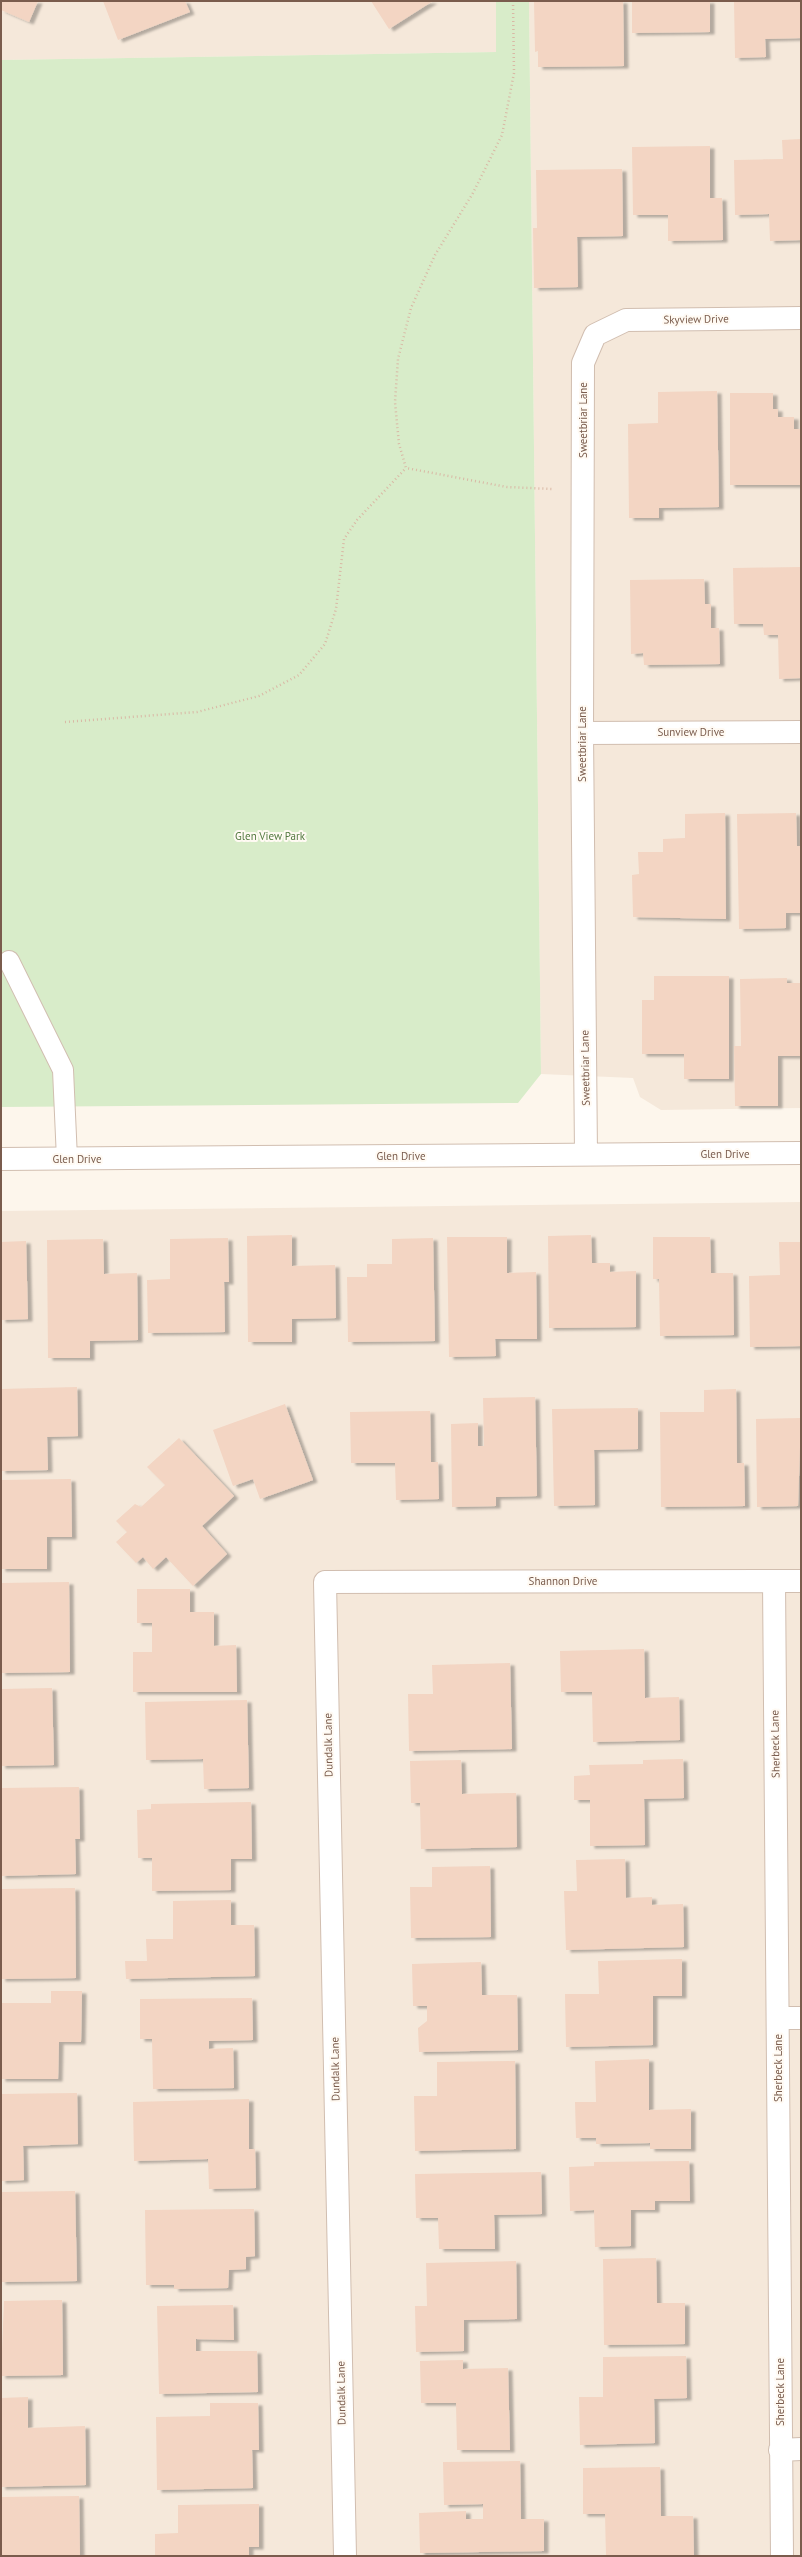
<svg xmlns="http://www.w3.org/2000/svg" width="802" height="2557" font-family="'PT Sans',sans-serif">
<style>
.residential{fill:#f5e8da}
.green{fill:#d8ecc9}
.building{fill:#f3d5c3;filter:url(#shadow)}
.lines{fill:none;stroke-linecap:round;stroke-linejoin:round}
.lane-casing{stroke:#d1beb0;stroke-width:22}
.street-casing{stroke:#d1beb0;stroke-width:24}
.path{stroke:#d9b8a5;stroke-width:2.5;stroke-dasharray:1 3;stroke-linecap:butt}
.lane{stroke:#fff;stroke-width:20}
.street{stroke:#fff;stroke-width:22}
.labels{text-anchor:middle;stroke-width:4;stroke-linejoin:round;paint-order:stroke}
.street-label{font-size:11px;fill:#7a5c4d;stroke:#fffaf3}
.park-label{font-size:11px;fill:#537a41;stroke:#fffaf3}
</style>
<defs>
<filter id="shadow"><feDropShadow dx="4.5" dy="2.5" stdDeviation="1" flood-color="#0004"/></filter>
</defs>
<rect width="100%" height="100%" fill="#fdf6ec"/>
<path class="residential" d="M 1,1 L 496,1 L 496,52 L 1,60 Z
M 529,1 L 801,1 L 801,1108 L 661,1110 L 640,1097 L 633,1078 L 541,1074 Z
M 801,1202 L 801,2556 L 1,2556 L 1,1211 Z"/>
<path class="green" d="M 496,1 L 529,1 L 541,1074 L 518,1103 L 1,1107 L 1,60 L 496,52 Z"/>
<path class="building" d="M 1,1 L 38,1 L 29,22 L 1,10 Z
M 103,1 L 185,1 L 190,12 L 118,40 Z
M 371,1 L 433,1 L 389,29 Z
M 534,1 L 623,1 L 624,66 L 538,67 L 538,51 L 535,52 Z
M 632,1 L 710,1 L 710,32 L 632,33 Z
M 734,1 L 801,1 L 801,38 L 765,39 L 766,57 L 735,58 Z
M 801,139 L 801,240 L 770,241 L 769,214 L 735,215 L 734,160 L 783,159 L 782,140 Z
M 710,146 L 710,198 L 722,198 L 723,240 L 668,241 L 668,215 L 633,215 L 632,147 Z
M 622,169 L 623,236 L 577,237 L 578,287 L 534,288 L 533,228 L 537,228 L 536,170 Z
M 717,391 L 719,507 L 659,508 L 659,518 L 629,518 L 628,424 L 658,423 L 658,392 Z
M 730,393 L 773,393 L 773,409 L 778,409 L 778,417 L 794,417 L 794,429 L 801,429 L 801,485 L 730,485 Z
M 801,567 L 801,678 L 779,679 L 778,635 L 764,635 L 763,624 L 734,624 L 733,568 Z
M 704,579 L 705,604 L 711,604 L 711,628 L 719,628 L 720,664 L 644,665 L 643,653 L 631,654 L 630,580 Z
M 725,813 L 726,919 L 633,917 L 632,875 L 639,874 L 638,852 L 663,852 L 663,839 L 685,838 L 685,814 Z
M 796,813 L 797,846 L 801,846 L 801,913 L 786,913 L 786,928 L 739,929 L 737,814 Z
M 654,976 L 729,976 L 729,1079 L 684,1079 L 684,1054 L 642,1054 L 642,1000 L 654,1000 Z
M 787,978 L 787,983 L 801,983 L 801,1056 L 778,1056 L 778,1106 L 735,1106 L 734,1046 L 741,1046 L 740,979 Z
M 292,1235 L 292,1266 L 335,1265 L 336,1318 L 292,1319 L 292,1342 L 248,1342 L 247,1236 Z
M 591,1235 L 592,1263 L 610,1263 L 610,1272 L 636,1271 L 636,1327 L 549,1328 L 548,1236 Z
M 447,1237 L 507,1237 L 507,1273 L 536,1272 L 537,1339 L 495,1339 L 496,1356 L 449,1357 Z
M 653,1237 L 710,1237 L 711,1273 L 733,1273 L 734,1335 L 660,1336 L 659,1279 L 653,1279 Z
M 228,1238 L 229,1282 L 224,1282 L 225,1332 L 148,1333 L 147,1280 L 170,1279 L 170,1239 Z
M 433,1238 L 435,1341 L 348,1342 L 347,1277 L 367,1277 L 367,1264 L 392,1264 L 392,1239 Z
M 103,1239 L 104,1274 L 137,1273 L 138,1340 L 90,1341 L 90,1358 L 48,1358 L 47,1240 Z
M 26,1241 L 28,1319 L 1,1320 L 1,1242 Z
M 779,1242 L 801,1242 L 801,1346 L 750,1347 L 749,1276 L 780,1275 Z
M 77,1387 L 78,1436 L 47,1437 L 48,1470 L 1,1471 L 1,1389 Z
M 736,1389 L 737,1463 L 744,1463 L 745,1506 L 661,1507 L 660,1412 L 704,1412 L 704,1390 Z
M 535,1397 L 537,1496 L 496,1497 L 496,1506 L 452,1507 L 451,1424 L 478,1423 L 478,1446 L 484,1446 L 483,1398 Z
M 285,1404 L 313,1480 L 260,1499 L 253,1479 L 233,1486 L 213,1430 Z
M 638,1408 L 638,1449 L 594,1450 L 595,1505 L 554,1506 L 552,1409 Z
M 430,1411 L 431,1462 L 438,1462 L 439,1499 L 396,1500 L 395,1463 L 351,1463 L 350,1412 Z
M 801,1418 L 798,1506 L 757,1507 L 756,1419 Z
M 179,1438 L 234,1496 L 202,1526 L 227,1554 L 193,1586 L 166,1557 L 153,1569 L 143,1557 L 136,1563 L 116,1542 L 127,1532 L 116,1521 L 135,1504 L 141,1507 L 165,1485 L 147,1467 Z
M 71,1479 L 72,1537 L 47,1537 L 47,1569 L 1,1569 L 1,1480 Z
M 69,1582 L 70,1672 L 1,1673 L 1,1583 Z
M 137,1589 L 190,1589 L 190,1612 L 214,1612 L 214,1646 L 236,1645 L 237,1692 L 133,1692 L 133,1652 L 152,1652 L 152,1623 L 137,1623 Z
M 644,1649 L 645,1698 L 679,1697 L 680,1740 L 593,1742 L 592,1692 L 561,1692 L 560,1651 Z
M 510,1663 L 512,1749 L 409,1751 L 408,1694 L 433,1694 L 432,1665 Z
M 52,1688 L 54,1765 L 1,1766 L 1,1689 Z
M 247,1700 L 249,1788 L 204,1789 L 203,1759 L 146,1760 L 145,1702 Z
M 683,1759 L 684,1798 L 644,1799 L 645,1845 L 590,1846 L 590,1800 L 574,1800 L 574,1776 L 590,1775 L 589,1765 L 643,1764 L 643,1760 Z
M 461,1760 L 462,1794 L 516,1793 L 517,1847 L 421,1849 L 420,1803 L 411,1803 L 410,1761 Z
M 79,1787 L 80,1839 L 75,1839 L 76,1874 L 1,1876 L 1,1788 Z
M 251,1802 L 252,1859 L 231,1859 L 231,1890 L 152,1891 L 152,1858 L 138,1858 L 137,1810 L 151,1809 L 151,1804 Z
M 625,1859 L 626,1898 L 652,1897 L 652,1905 L 683,1904 L 684,1947 L 566,1950 L 564,1891 L 577,1891 L 576,1860 Z
M 490,1866 L 491,1937 L 411,1938 L 410,1887 L 432,1887 L 432,1867 Z
M 75,1888 L 76,1978 L 1,1979 L 1,1889 Z
M 231,1900 L 231,1925 L 254,1925 L 255,1976 L 126,1979 L 125,1961 L 147,1961 L 146,1939 L 173,1939 L 173,1901 Z
M 682,1959 L 682,1996 L 653,1996 L 653,2045 L 566,2047 L 565,1994 L 599,1994 L 598,1961 Z
M 481,1962 L 482,1995 L 517,1995 L 518,2050 L 419,2052 L 418,2028 L 427,2021 L 427,2006 L 413,2006 L 412,1964 Z
M 51,1991 L 82,1991 L 81,2042 L 59,2042 L 58,2079 L 1,2079 L 1,2003 L 51,2003 Z
M 252,1998 L 253,2040 L 209,2041 L 209,2049 L 233,2048 L 234,2088 L 153,2089 L 152,2039 L 140,2039 L 140,1999 Z
M 649,2059 L 649,2110 L 691,2109 L 691,2149 L 650,2149 L 650,2143 L 596,2144 L 596,2138 L 576,2138 L 575,2102 L 596,2102 L 595,2061 Z
M 515,2061 L 516,2149 L 415,2151 L 414,2096 L 437,2096 L 437,2062 Z
M 77,2093 L 78,2144 L 23,2146 L 24,2180 L 1,2181 L 1,2094 Z
M 249,2099 L 249,2149 L 255,2149 L 256,2188 L 209,2189 L 208,2159 L 134,2161 L 133,2102 Z
M 689,2161 L 690,2201 L 655,2201 L 655,2210 L 631,2210 L 631,2246 L 595,2247 L 594,2210 L 570,2211 L 569,2167 L 594,2166 L 594,2162 Z
M 541,2172 L 542,2214 L 494,2215 L 495,2249 L 439,2249 L 438,2218 L 416,2218 L 415,2174 Z
M 75,2191 L 77,2281 L 1,2282 L 1,2192 Z
M 254,2209 L 255,2256 L 246,2257 L 246,2269 L 229,2270 L 228,2288 L 174,2289 L 174,2285 L 146,2285 L 145,2210 Z
M 656,2258 L 657,2303 L 685,2303 L 685,2344 L 604,2345 L 603,2259 Z
M 516,2261 L 517,2319 L 464,2320 L 464,2351 L 416,2352 L 415,2306 L 427,2306 L 426,2263 Z
M 62,2300 L 63,2375 L 1,2376 L 4,2301 Z
M 233,2305 L 234,2340 L 196,2339 L 196,2351 L 257,2351 L 258,2392 L 159,2394 L 157,2306 Z
M 686,2356 L 687,2398 L 654,2399 L 655,2443 L 580,2445 L 579,2397 L 603,2397 L 603,2357 Z
M 463,2360 L 463,2369 L 508,2368 L 510,2450 L 457,2450 L 456,2403 L 421,2403 L 420,2361 Z
M 28,2397 L 28,2428 L 85,2426 L 86,2485 L 1,2487 L 1,2398 Z
M 210,2403 L 258,2403 L 259,2450 L 252,2450 L 253,2488 L 157,2490 L 156,2417 L 210,2416 Z
M 520,2461 L 521,2519 L 544,2519 L 544,2551 L 420,2553 L 419,2513 L 466,2511 L 466,2519 L 483,2519 L 483,2504 L 444,2505 L 443,2462 Z
M 660,2467 L 661,2516 L 693,2516 L 694,2556 L 606,2556 L 605,2514 L 583,2514 L 583,2468 Z
M 79,2496 L 80,2556 L 1,2556 L 1,2497 Z
M 259,2504 L 259,2547 L 249,2547 L 249,2556 L 155,2556 L 155,2534 L 178,2533 L 178,2505 Z"/>
<g class="lines">
<defs>
<path id="lane" d="M 9,961 L 63,1070 L 67,1159"/>
<path id="street" d="M 582,733 L 801,732
M 586,1154 L 582,733 L 583,363 L 595,335 L 626,320 L 801,318
M 1,1159 L 801,1153
M 774,1581 L 782,2556
M 778,2018 L 801,2018
M 780,2450 L 801,2449
M 345,2556 L 325,1582 L 801,1581"/>
</defs>
<use href="#lane" class="lane-casing"/>
<use href="#street" class="street-casing"/>
<path class="path" d="M 513,1 L 514,73 L 502,135 L 473,193 L 435,255 L 411,308 L 398,359 L 395,402 L 399,444 L 406,468 L 507,487 L 552,489
M 65,722 L 197,712 L 259,696 L 299,675 L 325,644 L 336,609 L 344,539 L 357,520 L 406,468"/>
<use href="#lane" class="lane"/>
<use href="#street" class="street"/>
</g>
<g class="labels">
<g class="street-label">
<text transform="translate(696 319) rotate(-1)" y="4">Skyview Drive</text>
<text transform="translate(583 420) rotate(-90)" y="4">Sweetbriar Lane</text>
<text x="691" y="736">Sunview Drive</text>
<text transform="translate(582 744) rotate(-90)" y="4">Sweetbriar Lane</text>
<text transform="translate(585 1068) rotate(-91)" y="4">Sweetbriar Lane</text>
<text x="725" y="1158">Glen Drive</text>
<text x="401" y="1160">Glen Drive</text>
<text x="77" y="1163">Glen Drive</text>
<text x="563" y="1585">Shannon Drive</text>
<text transform="translate(775 1744) rotate(-91)" y="4">Sherbeck Lane</text>
<text transform="translate(328 1745) rotate(-91)" y="4">Dundalk Lane</text>
<text transform="translate(778 2068) rotate(-90)" y="4">Sherbeck Lane</text>
<text transform="translate(335 2069) rotate(-91)" y="4">Dundalk Lane</text>
<text transform="translate(780 2392) rotate(-90)" y="4">Sherbeck Lane</text>
<text transform="translate(341 2393) rotate(-91)" y="4">Dundalk Lane</text>
</g>
<g class="park-label">
<text x="270" y="840">Glen View Park</text>
</g>
</g>
<rect width="802" height="2557" fill="none" stroke="#7a5c4d" stroke-width="4"/>
</svg>
